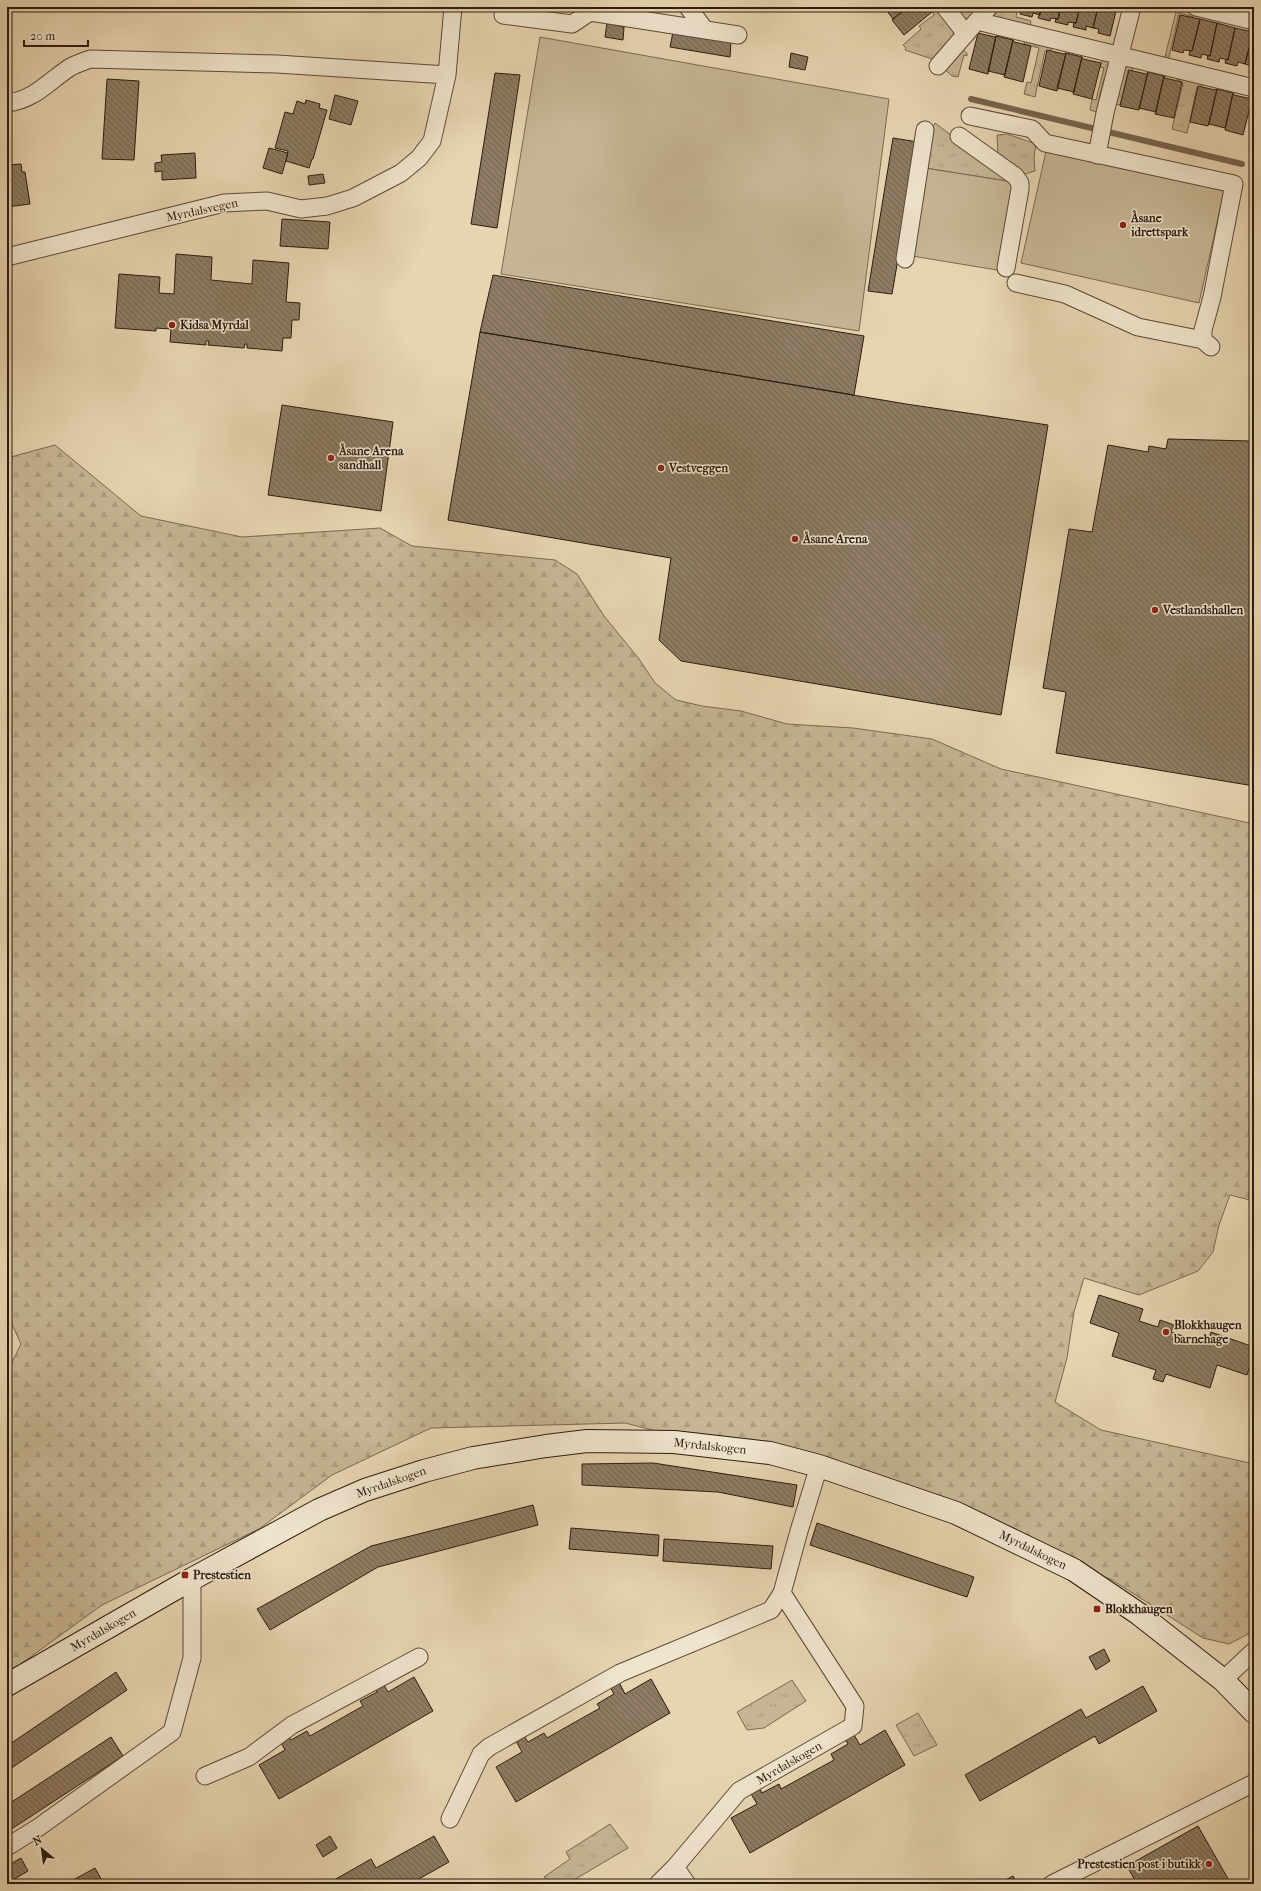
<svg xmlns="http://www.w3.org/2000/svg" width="1261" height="1891" font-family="'IM FELL French Canon',serif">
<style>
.grass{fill:url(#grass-tufts);stroke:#7a6952}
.forest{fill:url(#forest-firs);stroke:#7a6952}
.pitch{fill:#c7b695;stroke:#7a6952}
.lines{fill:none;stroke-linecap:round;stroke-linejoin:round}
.stream{stroke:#76654f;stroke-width:6}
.building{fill:url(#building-back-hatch);stroke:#2c1c0e}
.street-casing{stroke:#5b4a37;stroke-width:19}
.secondary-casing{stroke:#2c1c0e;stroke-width:24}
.street{stroke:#efe4cc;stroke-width:17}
.secondary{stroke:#efe4cc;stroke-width:22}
.poi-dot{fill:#8f2418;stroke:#efe4cc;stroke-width:1.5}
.labels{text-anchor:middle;stroke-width:3;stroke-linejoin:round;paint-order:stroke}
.street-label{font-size:12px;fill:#2c1c0e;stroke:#efe4cc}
.poi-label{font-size:12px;font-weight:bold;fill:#2c1c0e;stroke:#efe4cc;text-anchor:start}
</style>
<defs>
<pattern id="grass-tufts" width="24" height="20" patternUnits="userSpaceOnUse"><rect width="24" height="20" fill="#c7b695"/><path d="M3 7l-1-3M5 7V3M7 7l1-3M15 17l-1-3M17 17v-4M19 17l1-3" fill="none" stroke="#ab9c7f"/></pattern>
<pattern id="forest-firs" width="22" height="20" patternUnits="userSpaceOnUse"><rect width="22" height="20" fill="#c7b695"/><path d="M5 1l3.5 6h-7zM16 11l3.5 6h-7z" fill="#ab9c7f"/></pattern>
<pattern id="building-back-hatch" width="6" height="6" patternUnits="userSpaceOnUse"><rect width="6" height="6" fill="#8d7c63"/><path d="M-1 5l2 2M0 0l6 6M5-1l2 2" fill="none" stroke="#736550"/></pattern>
</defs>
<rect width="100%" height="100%" fill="#e7d5b1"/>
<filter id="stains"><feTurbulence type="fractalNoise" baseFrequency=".005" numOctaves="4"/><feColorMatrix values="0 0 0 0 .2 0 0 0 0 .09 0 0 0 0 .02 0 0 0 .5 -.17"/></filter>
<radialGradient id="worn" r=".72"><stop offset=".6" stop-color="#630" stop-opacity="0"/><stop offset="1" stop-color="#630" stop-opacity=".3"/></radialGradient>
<path class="grass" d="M 931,7 L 940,7 L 944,13 L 943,18 L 945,18 L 947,23 L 958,31 L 932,59 L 905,50 L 906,48 L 903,45 L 921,29 L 919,26 L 934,15 Z
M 952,7 L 979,7 L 965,23 Z
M 997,7 L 1018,7 L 1016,17 L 1031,21 L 1029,29 L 986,19 Z
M 1167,7 L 1194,12 L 1193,17 L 1179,13 L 1168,62 L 1164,61 L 1176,12 L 1167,9 Z
M 1025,38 L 1052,44 L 1051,52 L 1045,51 L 1035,97 L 1024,94 L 1027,82 L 1031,83 L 1039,48 L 1024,44 Z
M 960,48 L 967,53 L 967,56 L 964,55 L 958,77 L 952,76 L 943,68 Z
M 1103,58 L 1113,60 L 1109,80 L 1104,79 L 1098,103 L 1102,105 L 1100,113 L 1090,110 L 1092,99 L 1096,100 L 1104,68 L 1100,67 Z
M 1125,62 L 1134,65 L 1132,71 L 1128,70 L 1120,105 L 1114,104 Z
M 1176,75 L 1203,81 L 1201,88 L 1197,87 L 1187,133 L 1172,129 L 1183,83 L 1175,78 Z
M 935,123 L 1013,182 L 925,168 L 930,131 Z
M 1007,134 L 1036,144 L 1034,157 L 1035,171 L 1025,174 L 998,156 L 997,135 Z
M 792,1680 L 806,1701 L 764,1728 L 747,1730 L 737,1712 Z
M 918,1713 L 937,1745 L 914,1756 L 896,1725 Z
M 610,1824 L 628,1848 L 567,1884 L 552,1884 L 544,1877 L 570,1859 L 566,1852 Z"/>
<path class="forest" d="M 55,445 L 141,516 L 242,537 L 380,528 L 412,546 L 555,560 L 577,574 L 604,616 L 639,659 L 655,683 L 676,700 L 702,706 L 741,711 L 787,724 L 853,728 L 932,739 L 1001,769 L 1254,824 L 1254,1201 L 1230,1195 L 1219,1225 L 1213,1252 L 1198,1271 L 1139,1295 L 1084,1278 L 1074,1312 L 1067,1358 L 1055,1402 L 1101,1430 L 1254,1464 L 1254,1631 L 1229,1644 L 1203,1638 L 1112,1580 L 960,1520 L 907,1508 L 802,1468 L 625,1423 L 431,1428 L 332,1475 L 259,1529 L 102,1605 L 7,1674 L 7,1372 L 21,1344 L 7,1313 L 7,458 Z"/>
<path class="pitch" d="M 540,37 L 889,99 L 859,331 L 501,274 Z
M 1047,147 L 1225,187 L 1199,303 L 1021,263 Z
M 925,168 L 1013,182 L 997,270 L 912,256 Z"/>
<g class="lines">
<path class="stream" d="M 971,99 L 1242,164"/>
</g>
<path class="building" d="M 884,7 L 908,7 L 893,19 Z
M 908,7 L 928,7 L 932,12 L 904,35 L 892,20 Z
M 1022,7 L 1042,7 L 1040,15 L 1033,13 L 1032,17 L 1020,14 Z
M 1042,7 L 1061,7 L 1058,19 L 1051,18 L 1050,21 L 1038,18 Z
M 1061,7 L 1080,7 L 1076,23 L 1068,22 L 1068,25 L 1055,22 L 1056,19 L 1058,19 Z
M 1080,7 L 1098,7 L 1093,28 L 1086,26 L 1086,30 L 1073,27 L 1074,23 L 1076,23 Z
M 1098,7 L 1117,7 L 1110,36 L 1098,33 L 1099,29 L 1093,28 Z
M 1180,15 L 1200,19 L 1192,51 L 1184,50 L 1183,53 L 1172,50 Z
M 1200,19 L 1217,23 L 1210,56 L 1202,54 L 1201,58 L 1189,55 L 1190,51 L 1192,51 Z
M 607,23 L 624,27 L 623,40 L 605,37 Z
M 1217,23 L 1235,28 L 1228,60 L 1220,58 L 1219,62 L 1207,59 L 1208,55 L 1210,56 Z
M 1235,28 L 1253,32 L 1245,64 L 1238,62 L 1237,66 L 1225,63 L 1226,59 L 1228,60 Z
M 673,32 L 731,41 L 730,57 L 670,47 Z
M 1253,32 L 1254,32 L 1254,70 L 1250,69 L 1251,66 L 1245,64 Z
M 978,33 L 995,37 L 996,36 L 988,74 L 969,69 Z
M 996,36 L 1013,40 L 1005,75 L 988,71 Z
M 1013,40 L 1014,42 L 1031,46 L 1023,82 L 1004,77 Z
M 1047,50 L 1064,54 L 1066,53 L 1057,91 L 1039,86 Z
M 791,53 L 808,57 L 805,70 L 789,67 Z
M 1066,53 L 1082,57 L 1074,92 L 1057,88 Z
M 1082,57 L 1083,59 L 1101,63 L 1092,99 L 1073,94 Z
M 1129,70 L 1146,74 L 1148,72 L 1139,110 L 1120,106 Z
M 1148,72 L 1164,76 L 1156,112 L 1139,108 Z
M 495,73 L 520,75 L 497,228 L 471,224 Z
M 1164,76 L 1165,78 L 1182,82 L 1174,118 L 1155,114 Z
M 107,79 L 139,81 L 134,160 L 102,159 Z
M 1198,86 L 1215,90 L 1217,89 L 1208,126 L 1190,122 Z
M 1217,89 L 1233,93 L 1225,128 L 1209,124 Z
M 1233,93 L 1234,95 L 1252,99 L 1243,135 L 1225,130 Z
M 335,95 L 358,101 L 351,125 L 329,119 Z
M 306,100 L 320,104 L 319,108 L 327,110 L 313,159 L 312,159 L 309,168 L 286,161 L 288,151 L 275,148 L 285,112 L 293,114 L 297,101 L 305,104 Z
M 893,138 L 918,142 L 892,294 L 868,291 Z
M 269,148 L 288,153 L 282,174 L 263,168 Z
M 195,153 L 196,178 L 162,180 L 162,171 L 155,172 L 155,163 L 162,162 L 161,155 Z
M 21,164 L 22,172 L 25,172 L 30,204 L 7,207 L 7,165 Z
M 323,174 L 325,183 L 309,185 L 308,176 Z
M 282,219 L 330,222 L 328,249 L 280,246 Z
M 176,254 L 212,257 L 211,280 L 252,284 L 253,260 L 289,263 L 286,302 L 300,303 L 299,320 L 292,320 L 291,338 L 283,338 L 282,351 L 247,348 L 247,344 L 245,344 L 244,348 L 208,345 L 209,341 L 206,341 L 206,345 L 170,342 L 171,329 L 156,328 L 156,331 L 115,328 L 119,274 L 160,277 L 159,293 L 174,294 Z
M 493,275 L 864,336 L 854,395 L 480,332 Z
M 480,332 L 906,404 L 1048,425 L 1001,715 L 681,661 L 659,640 L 671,558 L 448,520 Z
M 282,405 L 393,422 L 381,511 L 268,495 Z
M 1251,435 L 1254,435 L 1254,786 L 1056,753 L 1066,692 L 1043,688 L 1069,529 L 1092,532 L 1108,445 L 1148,452 L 1149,446 L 1166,449 L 1168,439 L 1250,441 Z
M 1099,1295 L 1143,1309 L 1139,1321 L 1158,1327 L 1160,1320 L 1174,1325 L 1171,1332 L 1207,1344 L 1211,1332 L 1254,1347 L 1254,1353 L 1247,1375 L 1217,1365 L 1210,1388 L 1166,1374 L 1163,1382 L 1153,1379 L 1156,1370 L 1112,1356 L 1119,1333 L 1090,1323 Z
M 653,1463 L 797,1485 L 793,1507 L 718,1492 L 582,1485 L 582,1464 Z
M 533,1505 L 538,1525 L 378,1567 L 270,1630 L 257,1609 L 371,1546 Z
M 817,1523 L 974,1577 L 967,1597 L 810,1545 Z
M 571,1528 L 659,1535 L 658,1556 L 569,1549 Z
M 664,1539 L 773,1546 L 771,1569 L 663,1561 Z
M 1104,1649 L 1110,1661 L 1096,1670 L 1089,1657 Z
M 116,1672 L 127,1690 L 7,1771 L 7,1746 Z
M 414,1677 L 433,1711 L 279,1799 L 259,1765 L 285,1750 L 279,1739 L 287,1734 L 291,1740 L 307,1731 L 310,1736 L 363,1706 L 360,1701 L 377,1692 L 373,1685 L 381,1680 L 388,1692 Z
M 651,1679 L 670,1713 L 516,1802 L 496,1767 L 522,1752 L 516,1741 L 524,1736 L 528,1742 L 544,1733 L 547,1738 L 600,1708 L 597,1704 L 614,1694 L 610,1687 L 619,1682 L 625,1694 Z
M 1143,1686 L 1157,1711 L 1099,1744 L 1095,1736 L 980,1801 L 965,1775 L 1081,1709 L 1086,1718 Z
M 885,1730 L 905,1765 L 750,1853 L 731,1818 L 757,1804 L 750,1792 L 759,1787 L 762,1793 L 779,1784 L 781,1789 L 834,1760 L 831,1754 L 848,1744 L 844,1738 L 853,1733 L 860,1745 Z
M 111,1737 L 123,1756 L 7,1832 L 7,1805 Z
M 1198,1826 L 1231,1884 L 1137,1884 L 1127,1866 Z
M 330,1836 L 337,1848 L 323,1857 L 316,1845 Z
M 434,1836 L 449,1862 L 410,1884 L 327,1884 L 371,1859 L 376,1868 Z
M 21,1858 L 28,1871 L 11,1881 L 7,1873 L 7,1866 Z
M 95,1868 L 104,1884 L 66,1884 Z
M 1013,1876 L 1017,1884 L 998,1884 Z"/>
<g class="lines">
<defs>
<path id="street" d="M 688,7 L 705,30
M 945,7 L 966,34
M 1196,7 L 1254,21
M 503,15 L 572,24 L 590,12 L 738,35
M 977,21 L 1254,88
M 938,66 L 989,7
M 7,103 C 34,100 48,82 69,68 C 75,64 83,62 90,59 L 277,64 L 447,75
M 970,116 L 1032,129 L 1045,143 L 1234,184 L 1212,297 L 1203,330 L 1203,340
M 959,136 L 1015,176 L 1020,183 L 1020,189 L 1006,268
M 1097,155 L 1105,113 L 1132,7
M 7,257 L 224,203 L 267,201 L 301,209 L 327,206 L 353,198 L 401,173 L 419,158 L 432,141 L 447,75 L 453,7
M 905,259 L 925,130
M 1016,283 L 1065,294 L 1138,327 L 1203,340 L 1211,347
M 1223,1680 L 1254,1651
M 205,1776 L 249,1757 L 292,1725 L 419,1657
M 450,1819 L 481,1754 L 489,1747 L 620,1673 L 771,1610 L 782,1593 L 799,1531 L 819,1466
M 7,1847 L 39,1827 L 172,1732 L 192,1658 L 192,1579
M 675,1867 L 739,1791 L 853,1726 L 855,1706 L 782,1593
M 658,1884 L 675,1867 L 687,1884
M 1052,1884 L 1254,1783"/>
<path id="secondary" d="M 7,1685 L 192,1579 L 319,1510 L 365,1490 L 424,1471 L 473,1458 L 546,1446 L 587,1441 L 674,1442 L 770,1453 L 819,1466 L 956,1513 L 1074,1570 L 1139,1614 L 1223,1680 L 1254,1712"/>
</defs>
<use href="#street" class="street-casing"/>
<use href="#secondary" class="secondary-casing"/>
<use href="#street" class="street"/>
<use href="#secondary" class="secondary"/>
</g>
<g class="poi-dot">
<circle cx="1123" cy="225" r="4"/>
<circle cx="172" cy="325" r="4"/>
<circle cx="331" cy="458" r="4"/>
<circle cx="661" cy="468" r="4"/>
<circle cx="795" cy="539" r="4"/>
<circle cx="1155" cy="610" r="4"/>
<circle cx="1166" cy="1332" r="4"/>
<rect x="181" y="1571" width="8" height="8" rx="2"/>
<rect x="1093" y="1605" width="8" height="8" rx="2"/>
<circle cx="1209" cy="1864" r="4"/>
</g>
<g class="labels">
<g class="street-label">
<text transform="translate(202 210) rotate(-12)" y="4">Myrdalsvegen</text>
<text transform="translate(710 1446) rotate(6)" y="4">Myrdalskogen</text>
<text transform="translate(391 1482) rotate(-19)" y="4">Myrdalskogen</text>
<text transform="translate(1033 1550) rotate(26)" y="4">Myrdalskogen</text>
<text transform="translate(103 1630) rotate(-30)" y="4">Myrdalskogen</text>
<text transform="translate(789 1763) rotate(-30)" y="4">Myrdalskogen</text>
</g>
<g class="poi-label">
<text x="1131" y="222">Åsane<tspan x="1131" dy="14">idrettspark</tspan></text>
<text x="180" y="329">Kidsa Myrdal</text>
<text x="339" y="455">Åsane Arena<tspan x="339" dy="14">sandhall</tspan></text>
<text x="669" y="472">Vestveggen</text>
<text x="803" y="543">Åsane Arena</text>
<text x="1163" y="614">Vestlandshallen</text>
<text x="1174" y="1329">Blokkhaugen<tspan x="1174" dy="14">barnehage</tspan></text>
<text x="193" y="1579">Prestestien</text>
<text x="1105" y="1613">Blokkhaugen</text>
<text x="1201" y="1868" text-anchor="end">Prestestien post i butikk</text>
</g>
</g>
<rect width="1261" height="1891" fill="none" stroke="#e7d5b1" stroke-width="24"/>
<rect x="8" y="8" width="1245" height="1875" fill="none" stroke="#2c1c0e" stroke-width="2"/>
<rect x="12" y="12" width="1237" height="1867" fill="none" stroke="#2c1c0e"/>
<g transform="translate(42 1849) rotate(331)" stroke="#efe4cc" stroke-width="3" paint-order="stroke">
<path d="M0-3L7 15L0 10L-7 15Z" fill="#2c1c0e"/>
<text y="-6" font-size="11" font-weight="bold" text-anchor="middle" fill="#2c1c0e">N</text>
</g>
<path d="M24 40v6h64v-6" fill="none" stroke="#2c1c0e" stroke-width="2"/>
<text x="30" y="40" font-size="12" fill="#2c1c0e" stroke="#efe4cc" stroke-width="3" paint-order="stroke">20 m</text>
<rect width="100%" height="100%" filter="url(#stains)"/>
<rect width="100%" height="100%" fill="url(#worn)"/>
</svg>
